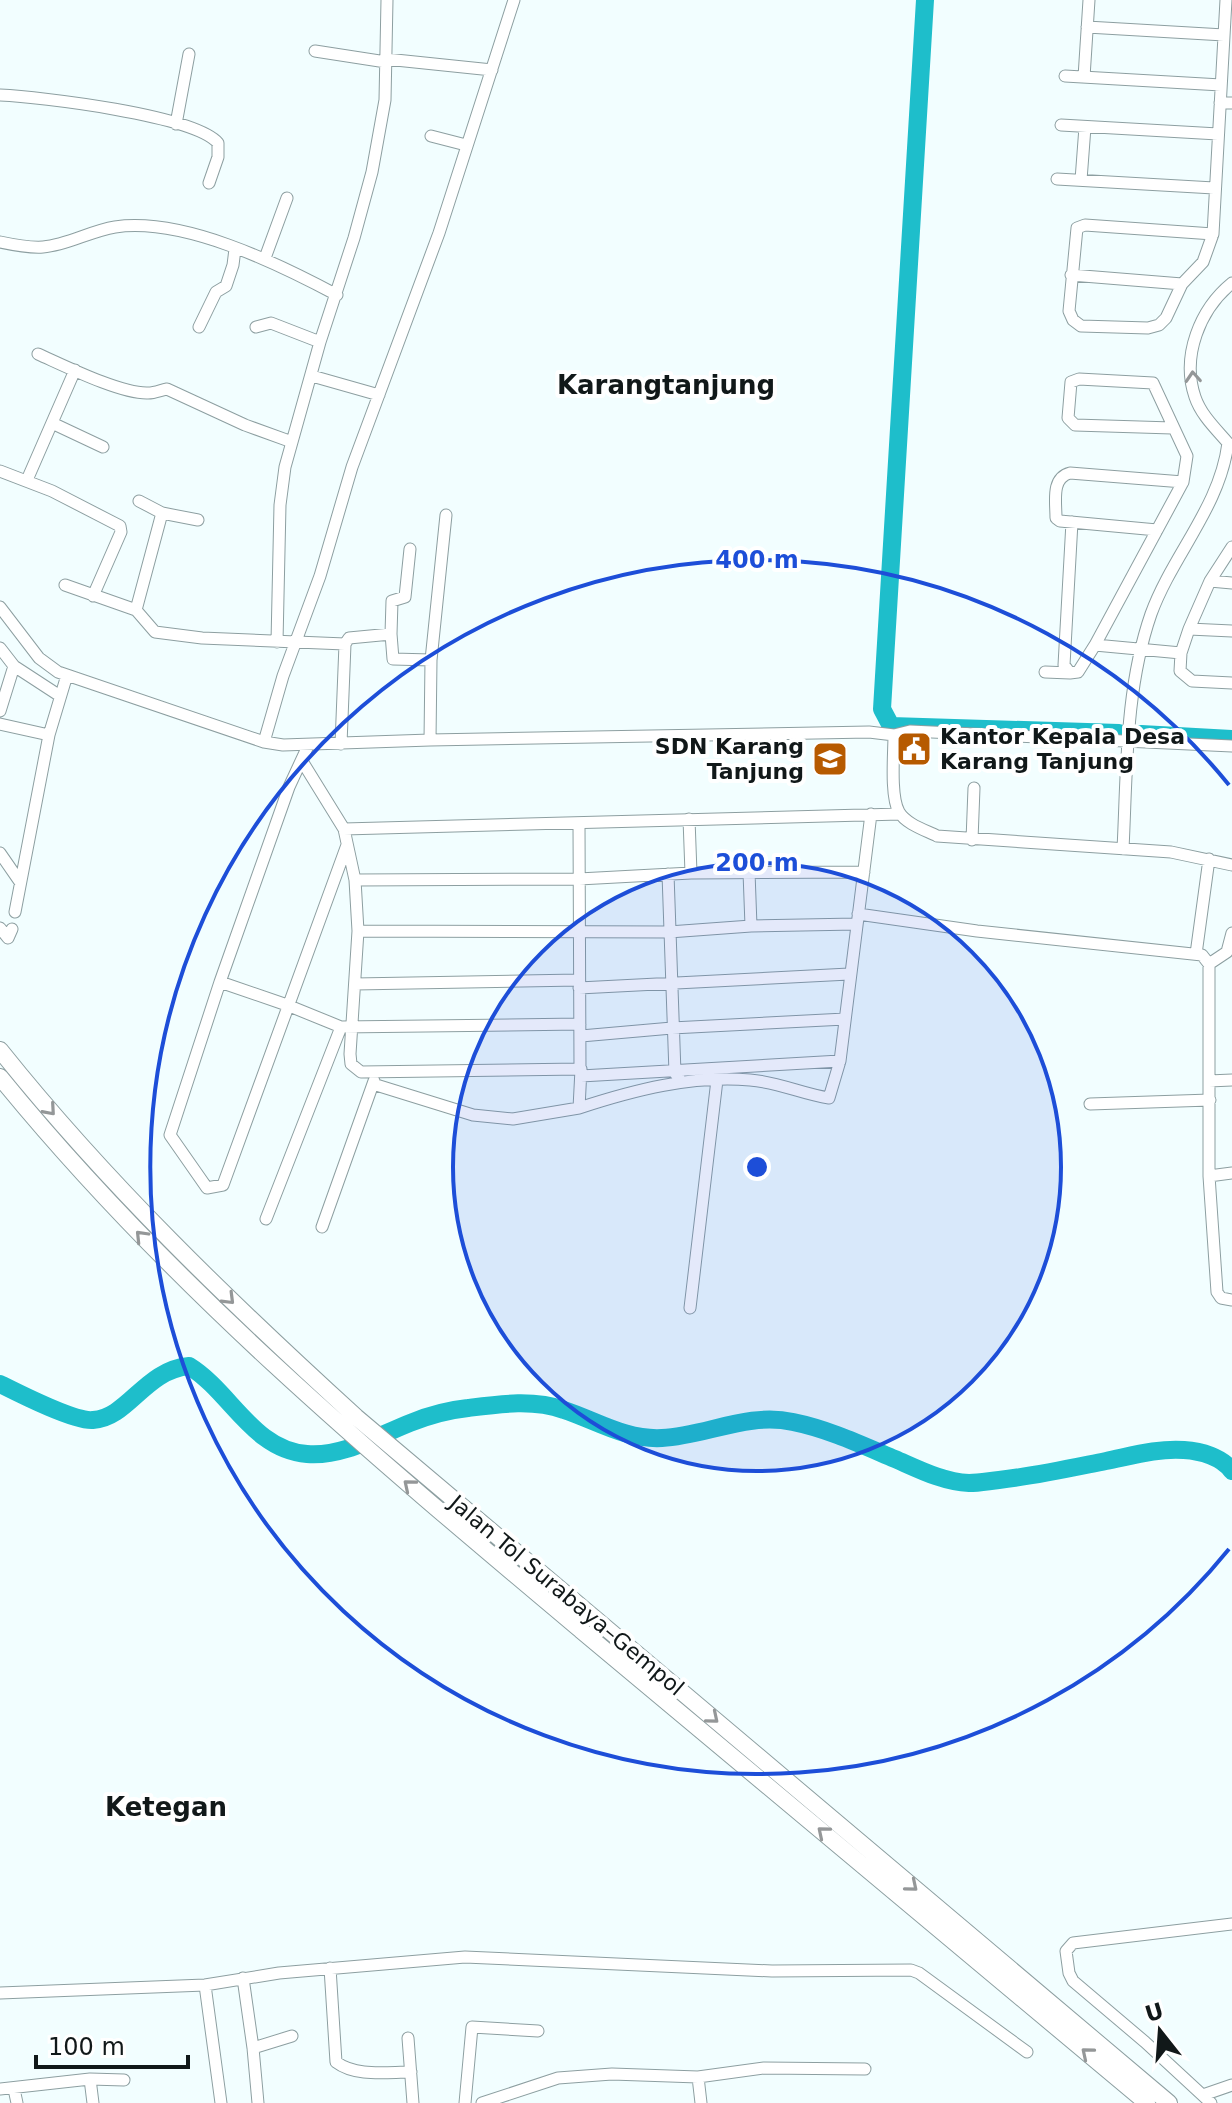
<svg xmlns="http://www.w3.org/2000/svg" width="1232" height="2103" font-family="'DejaVu Sans',sans-serif">
<style>
.lines{fill:none;stroke-linecap:round;stroke-linejoin:round}
.river{stroke:#1ebecb;stroke-width:18}
.minor-casing{stroke:#8d9fa1;stroke-width:13}
.highway-casing{stroke:#8d9fa1;stroke-width:18}
.minor{stroke:#fff;stroke-width:11}
.highway{stroke:#fff;stroke-width:16}
.oneway{stroke:#949798}
.ring{fill:none;stroke:#1d4ed8;stroke-width:4}
.labels{text-anchor:middle;stroke-width:8;stroke-linejoin:round;paint-order:stroke}
.poi-label{font-size:22px;font-weight:bold;fill:#111819;stroke:#fff;text-anchor:start}
.street-label{font-size:22px;fill:#111819;stroke:#fff}
.quarter-label{font-size:26px;font-weight:bold;fill:#111819;stroke:#fff}
.centre{fill:#1d4ed8;stroke:#fff;stroke-width:4}
.ring-label{font-size:24px;text-anchor:middle;font-weight:bold;fill:#1d4ed8;stroke:#fff;stroke-width:8;stroke-linejoin:round;paint-order:stroke}
</style>
<rect width="100%" height="100%" fill="#f2feff"/>
<g class="lines">
<path class="river" d="M 925,0 L 882,709 L 891,726 L 1119,733
M 1141,734 L 1232,739
M 0,1384 C 18,1393 75,1422 93,1420 C 128,1418 145,1370 189,1366 C 231,1392 253,1450 307,1454 C 343,1457 377,1436 410,1423 C 427,1416 449,1410 468,1408 C 499,1404 534,1399 564,1410 C 597,1421 626,1440 662,1438 C 706,1436 747,1412 793,1422 C 828,1429 862,1445 895,1459 C 918,1469 943,1482 969,1483 C 979,1483 989,1481 999,1480 C 1035,1476 1071,1468 1106,1461 C 1131,1456 1158,1448 1184,1450 C 1201,1451 1222,1457 1232,1471"/>
<defs>
<path id="minor" d="M 1087,27 L 1224,35
M 315,51 L 386,62
M 386,59 L 492,70
M 1065,76 L 1221,85
M 1084,77 L 1089,0
M 0,95 C 40,97 194,115 218,143 L 218,157 L 209,183
M 1220,103 L 1232,103
M 176,124 L 189,54
M 1061,125 L 1218,134
M 431,136 L 466,145
M 1057,179 L 1214,188
M 1081,180 L 1085,127
M 1213,234 L 1085,225 L 1077,228 L 1069,311 L 1073,320 L 1081,326 L 1148,328 L 1159,325 L 1166,318 L 1182,284 L 1203,262 L 1213,234 L 1226,0
M 0,242 C 14,245 29,248 43,247 C 68,245 90,231 115,227 C 183,217 277,263 337,295
M 265,258 L 287,198
M 1071,275 L 1182,284
M 199,327 L 216,292 L 226,286 L 233,265 L 235,249
M 256,327 L 271,323 L 320,342
M 38,354 C 65,366 121,394 148,393 C 155,393 161,390 167,389 L 245,425 L 292,442
M 312,376 L 379,395
M 52,423 L 103,447
M 1172,428 L 1075,425 L 1068,418 L 1071,382 L 1079,379 L 1153,383 L 1187,456 L 1183,482 L 1095,645 L 1181,653
M 0,471 L 52,491 L 120,526 L 121,532 L 93,596
M 27,480 L 75,370
M 139,501 L 162,513 L 198,520
M 1072,522 L 1064,665 L 1070,673 L 1078,672 L 1095,645
M 1157,530 L 1060,521 L 1056,518 C 1056,501 1051,478 1070,473 L 1183,482
M 1210,581 L 1232,583
M 65,585 L 136,610 L 155,632 L 202,638 L 345,644 L 349,638 L 391,634 L 393,659 L 431,660
M 0,607 L 39,658 L 58,672 L 264,742 L 283,745 L 430,740 L 869,732 L 894,735 C 894,753 890,796 899,812 C 906,824 925,830 937,836 L 1171,852 L 1232,865
M 136,610 L 162,513
M 1189,629 L 1210,581 L 1232,547
M 1232,631 L 1189,629 L 1181,653 L 1180,671 L 1192,681 L 1232,683
M 391,634 L 392,601 L 405,597 L 410,549
M 277,642 L 280,505 L 285,467 L 320,342 L 354,238 L 372,172 L 385,100 L 387,0
M 0,648 L 14,666 L 60,696
M 1045,672 L 1070,673
M 0,711 L 14,666
M 0,724 L 49,735
M 894,735 L 910,731 L 1232,746
M 430,740 L 431,660 L 446,515
M 264,742 L 283,676 L 320,576 L 352,467 L 439,233 L 514,0
M 341,744 L 345,644
M 308,746 L 289,787 L 220,982 L 170,1135 L 207,1188 L 223,1185 L 347,845
M 302,761 L 344,829 L 355,880 L 358,931 L 350,1054 L 351,1064 L 361,1072 L 580,1069 L 579,823
M 689,819 L 691,873
M 344,829 L 900,814
M 972,840 L 974,788
M 1123,849 C 1127,770 1125,689 1151,614 C 1173,554 1220,507 1228,443 C 1216,429 1201,415 1195,397 C 1181,356 1200,309 1232,283
M 0,853 L 20,882
M 749,872 L 751,926
M 668,874 L 675,1073 L 679,1078
M 355,880 L 579,879 L 691,873 L 864,872
M 15,912 L 49,735 L 67,675
M 858,914 L 977,931 L 1202,955 L 1209,964 L 1209,1176 L 1232,1173
M 0,928 L 8,938 L 12,929
M 358,931 L 669,932 L 751,926 L 856,924
M 1196,954 L 1209,859
M 1209,964 L 1227,952 L 1232,933
M 220,982 L 287,1005 L 341,1027 L 580,1024
M 355,984 L 578,980
M 579,988 L 849,974
M 581,1036 L 672,1028 L 845,1019
M 581,1069 L 579,1108 C 634,1090 692,1075 750,1080 C 778,1082 802,1094 829,1098 L 840,1061
M 581,1076 L 840,1061 L 871,814
M 1209,1081 L 1232,1080
M 373,1084 L 473,1115 L 513,1119 L 579,1108
M 1090,1104 L 1210,1100
M 1209,1176 L 1217,1292 L 1221,1298 L 1232,1300
M 266,1219 L 341,1027
M 322,1227 L 374,1081
M 690,1308 L 717,1080
M 330,1968 L 336,2062 C 356,2077 386,2072 411,2072
M 243,1978 L 253,2048 L 258,2103
M 205,1985 L 221,2103
M 0,1993 L 205,1985 L 279,1973 L 465,1957 L 772,1971 L 911,1970 L 919,1973 L 1027,2052
M 408,2038 L 413,2103
M 253,2048 L 292,2036
M 698,2077 L 764,2068 L 865,2069
M 90,2079 L 124,2080
M 0,2089 L 90,2079 L 93,2103
M 14,2089 L 17,2103
M 1203,2095 L 1232,2085
M 465,2103 L 472,2027 L 538,2031
M 482,2103 L 558,2078 L 612,2074 L 698,2077 L 701,2103
M 1211,2103 L 1145,2042 L 1073,1981 L 1069,1973 L 1066,1951 L 1073,1943 L 1232,1924"/>
<path id="highway" d="M 0,1050 C 107,1184 230,1302 356,1417 L 1169,2103
M 0,1077 C 170,1286 377,1459 582,1631 C 771,1788 959,1946 1147,2103"/>
</defs>
<use href="#minor" class="minor-casing"/>
<use href="#highway" class="highway-casing"/>
<use href="#minor" class="minor"/>
<use href="#highway" class="highway"/>
</g>
<defs><path id="oneway-chevron" d="M-2-3.5L2.5 0L-2 3.5" fill="none" stroke-width="1.6" stroke-linecap="round" stroke-linejoin="round" transform="scale(2)"/></defs>
<g class="oneway">
<use href="#oneway-chevron" transform="translate(1193 377) rotate(-94)"/>
<use href="#oneway-chevron" transform="translate(50 1110) rotate(49)"/>
<use href="#oneway-chevron" transform="translate(141 1236) rotate(-134)"/>
<use href="#oneway-chevron" transform="translate(229 1299) rotate(45)"/>
<use href="#oneway-chevron" transform="translate(409 1485) rotate(-140)"/>
<use href="#oneway-chevron" transform="translate(713 1718) rotate(40)"/>
<use href="#oneway-chevron" transform="translate(823 1832) rotate(-140)"/>
<use href="#oneway-chevron" transform="translate(912 1886) rotate(40)"/>
<use href="#oneway-chevron" transform="translate(1087 2053) rotate(-140)"/>
</g>
<circle cx="757" cy="1167" r="304" fill="#1d4ed8" fill-opacity=".12"/>
<g class="ring">
<circle cx="757" cy="1167" r="304"/>
<path d="M1229 1549A607 607 0 1 1 1229 785"/>
</g>
<defs>
<symbol id="civic-square" viewBox="-11 -11 22 22"><rect x="-9" y="-9" width="18" height="18" rx="4" fill="#b65a00" stroke="#fff"/><path d="M-.6-6.5H3V-4.5H.6V-3L4-1V1h2V6H-6V1h2V-1L-.6-3ZM-1.2 2.5V6h2.4V2.5Z" fill="#fff"/></symbol>
<symbol id="school-square" viewBox="-11 -11 22 22"><rect x="-9" y="-9" width="18" height="18" rx="4" fill="#b65a00" stroke="#fff"/><path d="M0-5L7-2L0 1L-7-2ZM-4 1L0 2.5L4 1V4Q0 6-4 4Z" fill="#fff"/></symbol>
</defs>
<g fill-rule="evenodd">
<use href="#civic-square" x="894" y="729" width="40" height="40"/>
<use href="#school-square" x="810" y="739" width="40" height="40"/>
</g>
<g class="labels">
<g class="poi-label">
<text x="940" y="744">Kantor Kepala Desa<tspan x="940" dy="25">Karang Tanjung</tspan></text>
<text x="804" y="754" text-anchor="end">SDN Karang<tspan x="804" dy="25">Tanjung</tspan></text>
</g>
<g class="street-label">
<text transform="translate(567 1595) rotate(40)" y="8">Jalan Tol Surabaya–Gempol</text>
</g>
<g class="quarter-label">
<text x="666" y="394">Karangtanjung</text>
<text x="166" y="1816">Ketegan</text>
</g>
</g>
<circle cx="757" cy="1167" r="12" class="centre"/>
<g class="ring-label">
<text x="757" y="568">400 m</text>
<text x="757" y="871">200 m</text>
</g>
<g transform="translate(1160 2031) rotate(343)" stroke="#ffffff" stroke-width="6" paint-order="stroke">
<path d="M0-6L14 30L0 20L-14 30Z" fill="#111819"/>
<text y="-12" font-size="22" font-weight="bold" text-anchor="middle" fill="#111819">U</text>
</g>
<path d="M36 2055v12h152v-12" fill="none" stroke="#111819" stroke-width="4"/>
<text x="48" y="2055" font-size="24" fill="#111819" stroke="#ffffff" stroke-width="6" paint-order="stroke">100 m</text>
</svg>
